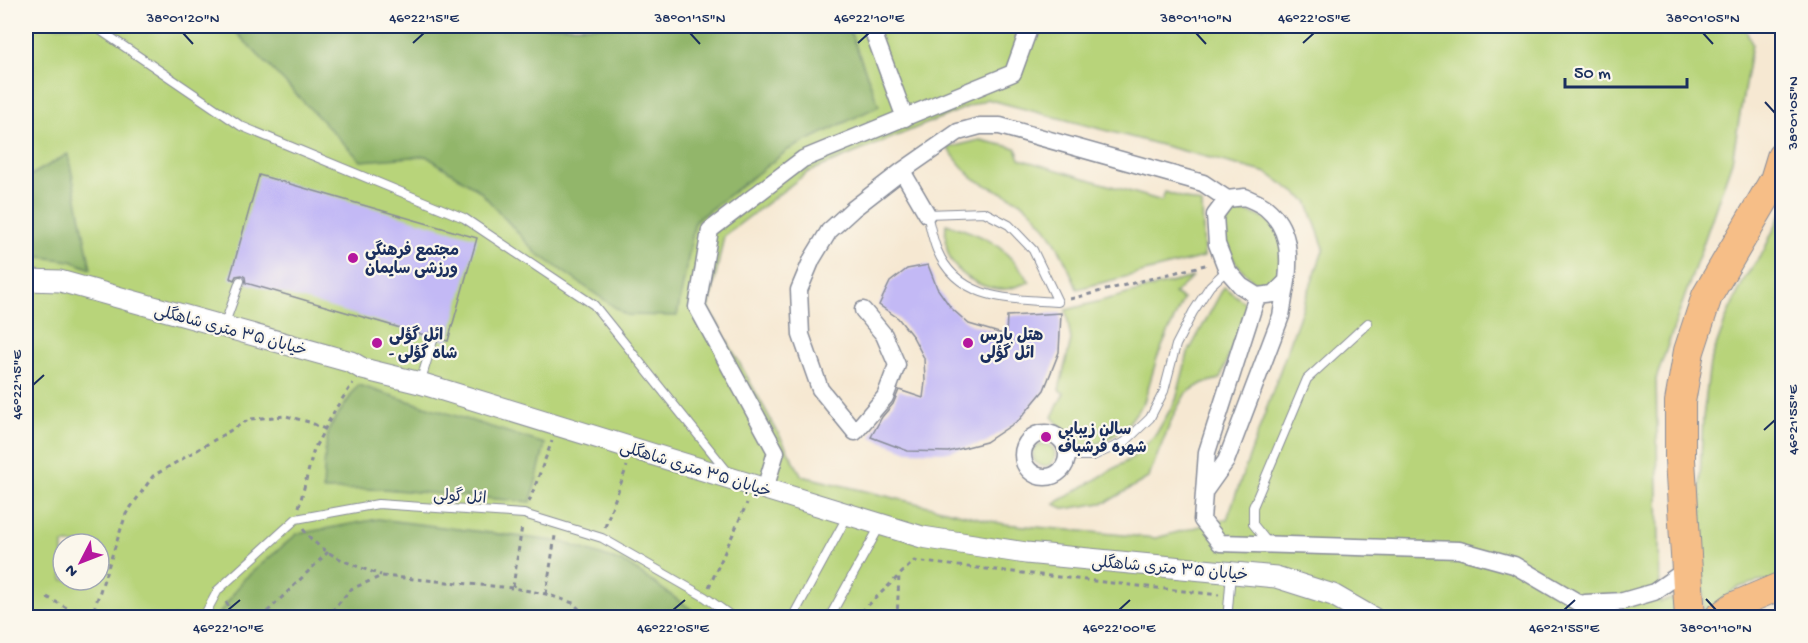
<svg xmlns="http://www.w3.org/2000/svg" width="1808" height="643" font-family="'Gochi Hand','Playpen Sans Arabic',sans-serif">
<style>
.green{fill:#b8d47a;stroke:#6a826c;stroke-width:1.5;fill-rule:evenodd}
.forest{fill:#92b66a;stroke:#567264;stroke-width:1.5}
.building{fill:#c3b9f5}
.lines{fill:none;stroke-linecap:round;stroke-linejoin:round}
.service-casing{stroke:#888c98;stroke-width:10}
.minor-casing{stroke:#888c98;stroke-width:19}
.tertiary-casing{stroke:#888c98;stroke-width:23}
.trunk-casing{stroke:#888c98;stroke-width:29}
.motorway-casing{stroke:#888c98;stroke-width:32}
.path{stroke:#888c98;stroke-width:3;stroke-dasharray:4.5 4.5;stroke-linecap:butt}
.service{stroke:#fff;stroke-width:8}
.minor{stroke:#fff;stroke-width:16}
.tertiary{stroke:#fff;stroke-width:21}
.trunk{stroke:#f6be87;stroke-width:27}
.motorway{stroke:#f6be87;stroke-width:30}
.ticks{fill:none;stroke:#1b2f5e;stroke-width:2}
.poi-dot{fill:#b5179e;stroke:#fbf7ec;stroke-width:2}
.labels{text-anchor:middle;stroke-width:4.5;stroke-linejoin:round;paint-order:stroke}
.poi-label{font-size:16px;font-weight:bold;fill:#1b2f5e;stroke:#fbf7ec;text-anchor:start}
.street-label{font-size:16px;fill:#1b2f5e;stroke:#fbf7ec}
.neatline{fill:none;stroke:#1b2f5e;stroke-width:2}
.ticks-label{font-size:15px;text-anchor:middle;fill:#1b2f5e}
</style>
<rect width="100%" height="100%" fill="#fbf7ec"/>
<filter id="ink" filterUnits="userSpaceOnUse"><feTurbulence type="fractalNoise" baseFrequency=".0167" numOctaves="2"/><feDisplacementMap in="SourceGraphic" scale="12" xChannelSelector="R" yChannelSelector="G"/><feConvolveMatrix kernelMatrix="1 2 1 2 8 2 1 2 1" color-interpolation-filters="sRGB"/></filter>
<filter id="wash" filterUnits="userSpaceOnUse"><feTurbulence type="fractalNoise" baseFrequency=".008" numOctaves="4" result="noise"/><feDisplacementMap in="SourceGraphic" scale="24" xChannelSelector="R" yChannelSelector="G"/><feGaussianBlur stdDeviation="1.35" result="paint"/><feColorMatrix in="noise" values="0 0 0 0 0 0 0 0 0 0 0 0 0 0 0 0 0 1.4 0 .05"/><feComposite in="paint" operator="in"/></filter>
<g filter="url(#wash)">
<rect width="100%" height="100%" fill="#f6e8d2"/>
<path class="green" d="M 26,26 L 1744,26 L 1752,44 L 1732,161 L 1656,379 L 1660,602 L 1674,598 L 1674,617 L 26,617 ZM 987,99 L 1267,173 L 1307,201 L 1324,248 L 1227,519 L 1156,538 L 1004,524 L 802,476 L 709,308 L 724,236 L 808,172 ZM 63,544 L 99,544 L 99,580 L 63,580 Z
M 980,140 L 1016,148 L 1020,159 L 1162,201 L 1165,192 L 1202,204 L 1204,257 L 1077,289 C 1066,260 1052,229 1027,207 C 1012,193 985,188 971,176 C 962,168 955,157 947,148 Z
M 1235,210 C 1249,212 1268,216 1276,230 C 1288,251 1285,282 1257,284 C 1235,265 1209,237 1235,210 Z
M 1782,212 L 1782,579 L 1757,582 L 1736,588 L 1704,617 L 1700,478 L 1703,418 L 1710,363 L 1729,311 L 1746,276 L 1763,252 Z
M 946,224 C 988,236 1004,245 1030,282 C 1022,284 1014,288 1006,289 C 987,291 962,278 952,262 C 945,251 945,237 946,224 Z
M 1193,277 L 1174,294 L 1183,299 L 1157,358 L 1144,402 L 1128,424 L 1108,440 L 1087,447 L 1074,442 L 1052,417 L 1064,393 L 1059,390 L 1071,340 L 1066,310 Z
M 1224,287 L 1248,305 L 1220,379 L 1203,383 L 1186,393 L 1174,414 L 1148,478 L 1107,502 L 1065,509 L 1054,504 L 1132,458 L 1156,434 L 1176,400 L 1188,353 Z
M1033 455a11 11 0 1 1 22 0a11 11 0 1 1-22 0Z"/>
<path class="forest" d="M 230,26 L 848,26 L 879,106 L 788,150 L 695,221 L 677,316 L 626,315 L 535,252 L 480,191 L 426,156 L 361,161 Z
M 68,154 L 91,269 L 71,261 L 26,255 L 26,178 Z
M 358,385 L 545,444 L 531,502 L 384,489 L 323,490 L 325,451 L 329,428 Z
M 378,519 L 562,542 L 627,564 L 702,617 L 217,617 L 243,580 L 297,534 Z"/>
<g id="blocks">
<path class="building" d="M 259,175 L 477,238 L 448,341 L 440,339 L 439,333 L 435,331 L 430,332 L 428,336 L 246,283 L 245,277 L 242,275 L 236,276 L 234,280 L 230,278 Z
M 928,265 L 937,288 L 951,308 L 969,324 L 1006,335 L 1007,316 L 1061,313 L 1059,352 L 1044,390 L 1019,420 L 986,442 L 948,452 L 908,451 L 871,437 L 882,417 L 893,404 L 899,390 L 923,398 L 925,382 L 924,358 L 913,337 L 898,318 L 879,305 L 890,282 L 907,269 Z"/>
</g>
</g>
<g filter="url(#ink)">
<use href="#blocks" fill-opacity="0" stroke="#888c98" stroke-width="1.5"/>
<g class="lines">
<defs>
<path id="service" d="M 94,26 L 241,126 L 464,218 L 594,305 L 727,471
M 984,212 L 1009,225 L 1033,250 L 1058,302 C 1011,299 958,301 937,250 C 932,238 930,225 927,214 Z
M 224,326 L 240,281
M 420,383 L 434,337
M 1067,456 L 1093,456 L 1125,442 L 1150,418 L 1164,391 L 1176,345 L 1193,312 L 1210,286 L 1227,270
M 1269,544 L 1253,524 L 1253,507 L 1307,379 L 1368,323
M 1228,609 L 1231,573
M 203,618 L 218,590 L 296,519 L 378,504 L 524,514 L 602,538 L 705,597 L 734,618
M 792,618 L 848,515
M 829,618 L 880,526"/>
<path id="minor" d="M 871,26 L 905,118
M 902,171 L 927,214
M 1245,197 C 1251,200 1260,203 1266,208 C 1289,227 1290,253 1287,281 L 1274,294 L 1257,296 L 1241,286 L 1227,270 L 1217,244 L 1215,215 L 1227,199 Z
M 1257,296 L 1207,452 L 1202,520 L 1220,543 L 1459,550 L 1514,565 L 1579,603 L 1618,618
M 863,310 L 884,335 L 897,365 L 885,397 L 855,432 L 820,389 L 801,335 L 799,290 L 812,259 L 829,231 L 853,209 L 902,171 L 958,132 L 980,126 L 1000,126 L 1203,183 L 1227,199
M1023 455a22 22 0 1 1 44 0a22 22 0 1 1-44 0Z
M 765,489 L 776,452 L 697,307 L 710,230 L 803,159 L 1013,73 L 1030,26
M 1204,492 L 1226,461 L 1281,316 L 1287,281
M 1585,603 L 1623,601 L 1654,592 L 1687,569"/>
<path id="tertiary" d="M 26,280 L 60,281 L 351,362 L 363,369 L 420,383 L 922,537 L 1026,553 L 1276,577 L 1333,595 L 1373,618"/>
<path id="trunk" d="M 1717,618 L 1733,606 L 1778,587 L 1782,588"/>
<path id="motorway" d="M 1690,618 L 1680,460 L 1680,402 L 1689,351 L 1707,296 L 1775,180 L 1782,157"/>
</defs>
<use href="#service" class="service-casing"/>
<use href="#minor" class="minor-casing"/>
<use href="#tertiary" class="tertiary-casing"/>
<use href="#trunk" class="trunk-casing"/>
<use href="#motorway" class="motorway-casing"/>
<path class="path" d="M 1070,299 L 1209,264
M 529,502 L 552,441
M 299,507 L 314,449 L 336,408 L 353,383
M 605,527 L 627,466
M 303,529 C 321,555 353,565 381,575
M 513,587 L 522,526
M 709,587 L 747,503
M 546,594 L 555,536
M 47,597 L 85,618
M 226,602 L 228,605 L 228,618
M 91,618 L 126,514 L 153,476 L 250,419 L 286,416 L 309,422 L 325,429
M 261,618 L 328,552
M 326,618 L 351,589 L 382,576 L 513,588 L 546,594 L 573,603 L 588,618
M 563,618 L 577,607
M 855,618 L 914,561 L 1219,595
M 897,618 L 899,575"/>
<use href="#service" class="service"/>
<use href="#minor" class="minor"/>
<use href="#tertiary" class="tertiary"/>
<use href="#trunk" class="trunk"/>
<use href="#motorway" class="motorway"/>
</g>
</g>
<path class="ticks" d="M 183,33 L 193,44M 690,33 L 700,44M 1196,33 L 1206,44M 1703,33 L 1713,44M 413,43 L 424,33M 858,43 L 869,33M 1303,43 L 1314,33M 1765,102 L 1775,113M 33,385 L 44,375M 1764,430 L 1775,420M 1706,599 L 1716,610M 228,610 L 240,600M 673,610 L 685,600M 1119,610 L 1130,600M 1564,610 L 1575,600"/>
<g class="poi-dot">
<circle cx="353" cy="258" r="6"/>
<circle cx="377" cy="343" r="6"/>
<circle cx="968" cy="343" r="6"/>
<circle cx="1046" cy="437" r="6"/>
</g>
<g class="labels">
<g class="poi-label">
<text x="365" y="255">مجتمع فرهنگی<tspan x="365" dy="18">ورزشی سایمان</tspan></text>
<text x="389" y="340">ائل گؤلی<tspan x="389" dy="18">- شاه گؤلی</tspan></text>
<text x="980" y="340">هتل پارس<tspan x="980" dy="18">ائل گؤلی</tspan></text>
<text x="1058" y="434">سالن زیبایی<tspan x="1058" dy="18">شهره فرشباف</tspan></text>
</g>
<g class="street-label">
<text transform="translate(231 329) rotate(15)" y="6">خیابان ۳۵ متری شاهگلی</text>
<text transform="translate(696 468) rotate(17)" y="6">خیابان ۳۵ متری شاهگلی</text>
<text transform="translate(460 495) rotate(4)" y="6">ائل گولی</text>
<text transform="translate(1170 567) rotate(5)" y="6">خیابان ۳۵ متری شاهگلی</text>
</g>
</g>
<rect width="1808" height="643" fill="none" stroke="#fbf7ec" stroke-width="66"/>
<g transform="translate(81 562) rotate(228)"><circle r="28" fill="#fbf7ec" stroke="#a1a7b3" stroke-width="1.5"/>
<path d="M0-4.5L10 22L0 15L-10 22Z" fill="#b5179e"/>
<text y="-9" font-size="16" font-weight="bold" text-anchor="middle" fill="#1b2f5e">N</text>
</g>
<path d="M1565 78v9h122v-9" fill="none" stroke="#1b2f5e" stroke-width="3"/>
<text x="1574" y="78" font-size="18" fill="#1b2f5e" stroke="#fbf7ec" stroke-width="4.5" paint-order="stroke">50 m</text>
<rect x="33" y="33" width="1742" height="577" class="neatline"/>
<g class="ticks-label">
<text x="183" y="22">38°01'20"N</text>
<text x="424" y="22">46°22'15"E</text>
<text x="690" y="22">38°01'15"N</text>
<text x="869" y="22">46°22'10"E</text>
<text x="1196" y="22">38°01'10"N</text>
<text x="1314" y="22">46°22'05"E</text>
<text x="1703" y="22">38°01'05"N</text>
<text transform="translate(1792 113) rotate(-90)" y="5">38°01'05"N</text>
<text transform="translate(16 385) rotate(-90)" y="5">46°22'15"E</text>
<text transform="translate(1792 420) rotate(-90)" y="5">46°21'55"E</text>
<text x="228" y="632">46°22'10"E</text>
<text x="673" y="632">46°22'05"E</text>
<text x="1119" y="632">46°22'00"E</text>
<text x="1564" y="632">46°21'55"E</text>
<text x="1716" y="632">38°01'10"N</text>
</g>
</svg>
